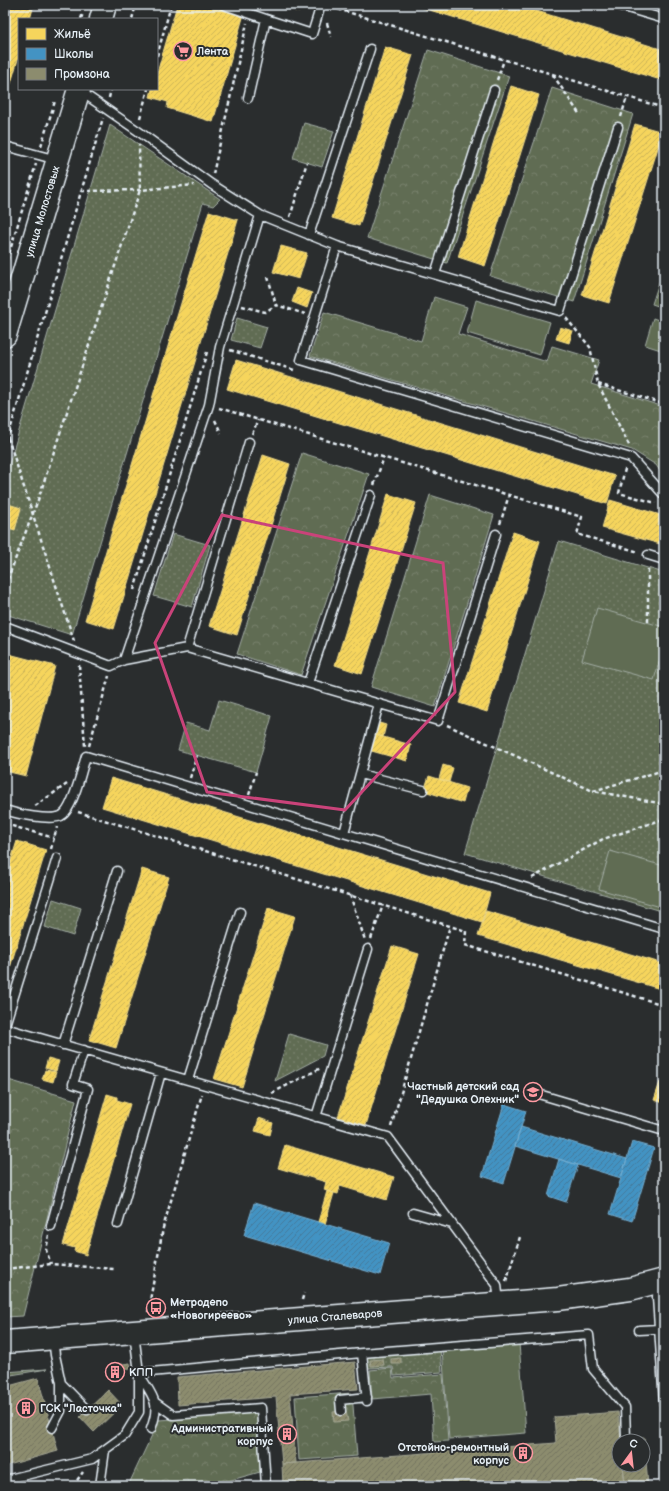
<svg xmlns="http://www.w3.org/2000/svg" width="669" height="1491" font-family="'Balsamiq Sans',sans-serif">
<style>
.grass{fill:url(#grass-dots);stroke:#a4aea6}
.forest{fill:url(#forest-crowns);stroke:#a4aea6}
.pitch{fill:#606c53;stroke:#a4aea6}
.homes{fill:url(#homes-hatch);stroke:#f2dd8b}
.schools{fill:url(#schools-hatch);stroke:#74afd3}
.industry{fill:url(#industry-hatch);stroke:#a8aa97}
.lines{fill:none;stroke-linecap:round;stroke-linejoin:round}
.lane-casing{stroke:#e8f1f8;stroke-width:11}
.secondary-casing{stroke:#e8f1f8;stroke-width:25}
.path{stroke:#e8f1f8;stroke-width:2.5;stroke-dasharray:4 3;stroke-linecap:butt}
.lane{stroke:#2a2d2e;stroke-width:8}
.secondary{stroke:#2a2d2e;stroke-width:22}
.marked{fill:none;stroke:#ca437a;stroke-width:3;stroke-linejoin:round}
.labels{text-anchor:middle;stroke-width:4;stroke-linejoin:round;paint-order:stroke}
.poi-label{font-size:11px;font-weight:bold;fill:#e8f1f8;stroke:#2a2d2e;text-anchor:start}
.street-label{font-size:11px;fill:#e8f1f8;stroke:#2a2d2e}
</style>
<defs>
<pattern id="grass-dots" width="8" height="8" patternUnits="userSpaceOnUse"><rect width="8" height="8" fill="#606c53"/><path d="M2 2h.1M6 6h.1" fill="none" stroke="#77816c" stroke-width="1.8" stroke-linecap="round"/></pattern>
<pattern id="forest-crowns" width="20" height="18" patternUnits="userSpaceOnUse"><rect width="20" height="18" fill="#606c53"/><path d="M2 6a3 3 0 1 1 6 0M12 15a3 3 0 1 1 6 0" fill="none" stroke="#77816c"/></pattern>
<pattern id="homes-hatch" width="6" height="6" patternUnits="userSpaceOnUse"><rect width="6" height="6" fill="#f6d55c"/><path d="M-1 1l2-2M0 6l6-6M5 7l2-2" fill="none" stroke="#cab258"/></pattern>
<pattern id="schools-hatch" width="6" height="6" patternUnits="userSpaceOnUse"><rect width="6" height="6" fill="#4393c3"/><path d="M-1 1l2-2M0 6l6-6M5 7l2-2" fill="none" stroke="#447999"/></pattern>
<pattern id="industry-hatch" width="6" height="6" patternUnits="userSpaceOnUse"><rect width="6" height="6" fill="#8c8c6e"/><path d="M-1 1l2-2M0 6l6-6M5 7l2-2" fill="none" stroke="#747461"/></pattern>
</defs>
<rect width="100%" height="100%" fill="#2a2d2e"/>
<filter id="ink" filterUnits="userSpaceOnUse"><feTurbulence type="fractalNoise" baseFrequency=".025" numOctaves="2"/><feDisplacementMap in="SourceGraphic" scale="8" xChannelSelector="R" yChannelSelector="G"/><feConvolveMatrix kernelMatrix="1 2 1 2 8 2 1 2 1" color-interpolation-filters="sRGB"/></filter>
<g filter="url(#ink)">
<path class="grass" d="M 304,123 L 334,131 L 322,167 L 293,158 Z
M 110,125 L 220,199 L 213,206 L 203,203 L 72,635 L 5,614 L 5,478 Z
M 237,318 L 267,327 L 260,348 L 231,340 Z
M 173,534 L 210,545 L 192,607 L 154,596 Z
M 559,541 L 664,573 L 664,912 L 465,853 Z
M 219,700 L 272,716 L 256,772 L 178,750 L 186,723 L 210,730 Z
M 53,899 L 81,908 L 73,936 L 45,927 Z
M 289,1034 L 326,1045 L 323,1056 L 275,1081 Z
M 440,1349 L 442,1372 L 394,1376 L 393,1367 L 368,1368 L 367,1355 Z
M 47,1369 L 5,1376 L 5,1372 Z"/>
<path class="forest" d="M 428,50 L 509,76 L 447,263 L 367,238 Z
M 552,88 L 633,114 L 574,302 L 490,276 Z
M 434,297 L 467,307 L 458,334 L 547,362 L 552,346 L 599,360 L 591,384 L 664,407 L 664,477 L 656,465 L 632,450 L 310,356 L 324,312 L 421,341 Z
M 302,453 L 369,474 L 301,675 L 237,654 Z
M 430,495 L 494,515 L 435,707 L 371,687 Z
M 5,1079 L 76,1100 L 23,1316 L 5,1317 Z
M 392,1368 L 393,1378 L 443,1374 L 448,1441 L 434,1442 L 431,1394 L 372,1399 L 370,1370 Z
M 352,1393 L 357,1456 L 299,1460 L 295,1397 Z
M 257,1412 L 260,1472 L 210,1486 L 128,1486 L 159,1420 Z"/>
<path class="pitch" d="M 664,267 L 664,308 L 652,304 Z
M 476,300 L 550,322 L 540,355 L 467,333 Z
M 653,318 L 664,322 L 664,351 L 645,345 Z
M 597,608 L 664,627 L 664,645 L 654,680 L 582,660 Z
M 610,851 L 664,866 L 664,908 L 599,889 Z
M 519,1343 L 526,1433 L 449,1439 L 442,1349 Z"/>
<path class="homes" d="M 6,5 L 34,5 L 30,19 L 19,19 L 19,56 L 6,100 Z
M 177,5 L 187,5 L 198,8 L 199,5 L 212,5 L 244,14 L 213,122 L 167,108 L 168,102 L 150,97 L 152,89 L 157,89 L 157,73 Z
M 276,5 L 301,5 L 299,12 Z
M 413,5 L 517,5 L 664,50 L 664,81 Z
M 385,47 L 413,55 L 359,226 L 332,218 Z
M 511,86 L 539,95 L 485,266 L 458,257 Z
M 635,124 L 663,132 L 609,303 L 582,295 Z
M 5,185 L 9,187 L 5,198 Z
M 209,211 L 238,220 L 114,629 L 85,620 Z
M 281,246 L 307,253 L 299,279 L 273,272 Z
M 297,288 L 312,293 L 307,308 L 292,302 Z
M 560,327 L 573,331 L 569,343 L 556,339 Z
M 236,360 L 615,476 L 607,504 L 227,389 Z
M 263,455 L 290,464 L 237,635 L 209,626 Z
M 388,494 L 416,503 L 362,674 L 335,665 Z
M 610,500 L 664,516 L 664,545 L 602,528 Z
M 5,503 L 21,508 L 15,530 L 5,527 Z
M 513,532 L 540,541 L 487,712 L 459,703 Z
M 5,653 L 55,666 L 26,776 L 5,771 Z
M 376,722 L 386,725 L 383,737 L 373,734 Z
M 373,734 L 411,745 L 407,761 L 368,750 Z
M 443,765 L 453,768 L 449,782 L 439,779 Z
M 429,776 L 467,788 L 463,803 L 424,791 Z
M 111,778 L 490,893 L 482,922 L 102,807 Z
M 17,841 L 46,850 L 5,984 L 5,879 Z
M 142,869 L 169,877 L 116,1048 L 89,1040 Z
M 268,908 L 295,916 L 242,1087 L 214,1079 Z
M 486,911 L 664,964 L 664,990 L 478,936 Z
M 392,946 L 419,954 L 366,1125 L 338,1117 Z
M 48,1058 L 59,1061 L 56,1071 L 45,1068 Z
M 45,1070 L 56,1072 L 53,1082 L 42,1079 Z
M 660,1082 L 664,1083 L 664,1103 L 654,1100 Z
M 107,1094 L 117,1097 L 117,1100 L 130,1104 L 86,1255 L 74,1251 L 75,1248 L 63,1245 Z
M 259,1118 L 273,1123 L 270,1135 L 255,1131 Z
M 285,1145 L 394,1177 L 387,1200 L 340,1186 L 338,1194 L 327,1191 L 324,1190 L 326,1182 L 278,1168 Z
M 327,1191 L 334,1193 L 325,1224 L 318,1222 Z"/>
<path class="schools" d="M 504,1104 L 526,1111 L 504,1183 L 482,1176 Z
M 521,1127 L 627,1159 L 621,1178 L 515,1146 Z
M 632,1142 L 654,1148 L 632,1221 L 610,1214 Z
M 559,1159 L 578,1165 L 566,1202 L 548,1196 Z
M 254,1203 L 389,1243 L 380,1275 L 244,1235 Z"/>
<path class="industry" d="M 401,1358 L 401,1364 L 391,1364 L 391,1359 Z
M 383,1359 L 384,1365 L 371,1366 L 370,1360 Z
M 355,1362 L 358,1389 L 290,1394 L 296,1463 L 282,1464 L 276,1397 L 178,1405 L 177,1377 Z
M 130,1363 L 131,1369 L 120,1370 L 121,1375 L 109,1376 L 108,1366 Z
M 38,1378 L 58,1451 L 5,1466 L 5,1387 Z
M 108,1390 L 122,1405 L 94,1432 L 80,1417 Z
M 346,1411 L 348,1421 L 334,1422 L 333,1412 Z
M 618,1412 L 621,1441 L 619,1441 L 619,1465 L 623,1465 L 625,1486 L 283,1486 L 282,1464 L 556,1443 L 554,1417 Z
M 644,1437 L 648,1486 L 625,1486 L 623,1465 L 643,1465 L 643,1441 L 621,1441 L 621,1439 Z"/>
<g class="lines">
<defs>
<path id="lane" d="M 224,5 L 266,19 L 248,98
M 617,5 L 664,19
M 266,19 L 312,34 L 321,5
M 80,91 L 138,131 L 211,184 L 260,215 L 337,246 L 301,360 L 631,458 L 664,495
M 5,146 L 57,160
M 309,235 L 370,49
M 337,246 L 560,311 L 618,127
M 435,274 L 494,90
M 648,555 L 664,560
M 5,626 L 111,666 L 124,660 L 209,405 L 220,347 L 260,215
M 187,648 L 438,721 L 496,534
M 124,660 L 187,648 L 249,442
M 308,683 L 371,495
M 360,774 L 423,790
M 5,810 C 17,814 49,821 61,816 C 73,810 82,769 86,756 L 664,929
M 344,833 L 379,704
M 5,1025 L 57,858
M 5,1028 L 388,1137 L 497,1285 L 499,1302
M 63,1045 L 117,871
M 188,1080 L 240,912
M 535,1093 L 664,1131
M 316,1117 L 368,949
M 413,1213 L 452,1224
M 118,1224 L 161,1073
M 51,1226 L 88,1089 L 73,1084 L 84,1050
M 658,1283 L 657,1297 L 664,1404
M 639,1330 L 659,1329
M 134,1333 L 139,1373 L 362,1353 L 367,1401
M 53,1338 L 55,1355 L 61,1383 L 87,1410
M 362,1353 L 589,1335 L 593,1369 L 625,1407 L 626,1438
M 139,1374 C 153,1397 161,1402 151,1429
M 156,1403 L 173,1415 L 261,1408 L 266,1486
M 341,1411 L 340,1400 L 367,1397
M 52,1428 L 61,1411 L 61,1383
M 5,1480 L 92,1459 L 125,1435 L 139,1412 L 139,1373
M 100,1486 L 105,1450"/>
<g id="secondary">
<path d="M 101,19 L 105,5"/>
<path id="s1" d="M 5,335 L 79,89"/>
<path id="s2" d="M 5,1342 L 558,1299 L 630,1289 L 664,1280"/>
</g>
</defs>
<use href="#lane" class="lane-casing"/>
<use href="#secondary" class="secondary-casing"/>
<path class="path" d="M 331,7 L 664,108
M 81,19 L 83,13
M 132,19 L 136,5
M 327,23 L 331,37
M 157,56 L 171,5
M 553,75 L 580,115
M 497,80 L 504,60
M 109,98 L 111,89
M 621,117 L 627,97
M 140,118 L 148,89
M 41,146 L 55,101
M 213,174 L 247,23
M 81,191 L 140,190 L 194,185
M 290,217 L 307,162
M 5,267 L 36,164
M 268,277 L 276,305 L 305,314
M 242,306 L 265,312 L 276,305
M 566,318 L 590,347 L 598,384 L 630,447
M 230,350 L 294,370
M 598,384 L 664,404
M 219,408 L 582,517 L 577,534 L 639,552
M 215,420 L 221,433
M 252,434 L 258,420
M 8,438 L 74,641
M 5,447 L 103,118
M 625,469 L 619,493 L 656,503
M 374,485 L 384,457
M 500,524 L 509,495
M 5,586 L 38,500 L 140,190 L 139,145
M 134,590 L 207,352
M 648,622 L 648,566
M 79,665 L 85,746
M 447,725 L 593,791
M 89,746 L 109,676
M 664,770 L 593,791 L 664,804
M 190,778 L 197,755
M 249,795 L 256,772
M 35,806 L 67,784
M 78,812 L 466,931 L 465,945 L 664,1005
M 5,824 L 54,838
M 51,849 L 57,827
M 532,878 L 603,839 L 664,819
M 350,895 L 365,940
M 371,939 L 383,905
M 272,1093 L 321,1068
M 391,1127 L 450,926
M 49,1235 L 46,1250 L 51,1264
M 5,1269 L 51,1264 L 114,1269
M 506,1281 L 520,1237
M 302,1300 L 304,1293
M 148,1312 L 163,1228 L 202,1094
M 73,1486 L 83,1472"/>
<use href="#lane" class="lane"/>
<use href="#secondary" class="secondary"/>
</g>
</g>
<path class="marked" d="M 222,515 L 443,563 L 455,692 L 345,810 L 207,792 L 155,643 Z"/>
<defs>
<symbol id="supermarket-ring" viewBox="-11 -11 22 22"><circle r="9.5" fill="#2a2d2e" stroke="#ff9aa2" stroke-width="1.5"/><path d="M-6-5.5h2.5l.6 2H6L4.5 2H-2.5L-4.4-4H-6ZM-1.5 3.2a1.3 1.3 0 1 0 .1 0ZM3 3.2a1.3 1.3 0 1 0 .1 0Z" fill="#ff9aa2"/></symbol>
<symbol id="school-ring" viewBox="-11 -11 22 22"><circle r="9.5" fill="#2a2d2e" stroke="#ff9aa2" stroke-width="1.5"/><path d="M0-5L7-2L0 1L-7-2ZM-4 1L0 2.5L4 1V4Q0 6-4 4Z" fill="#ff9aa2"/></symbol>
<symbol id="bus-ring" viewBox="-11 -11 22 22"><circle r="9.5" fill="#2a2d2e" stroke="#ff9aa2" stroke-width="1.5"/><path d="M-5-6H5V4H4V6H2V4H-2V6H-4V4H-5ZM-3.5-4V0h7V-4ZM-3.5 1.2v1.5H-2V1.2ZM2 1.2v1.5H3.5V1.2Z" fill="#ff9aa2"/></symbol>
<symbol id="building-ring" viewBox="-11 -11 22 22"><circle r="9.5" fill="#2a2d2e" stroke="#ff9aa2" stroke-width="1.5"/><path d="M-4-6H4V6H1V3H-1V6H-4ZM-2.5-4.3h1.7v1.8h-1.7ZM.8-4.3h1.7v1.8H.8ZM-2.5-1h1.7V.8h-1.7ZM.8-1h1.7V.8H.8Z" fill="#ff9aa2"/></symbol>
</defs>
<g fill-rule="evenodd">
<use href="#supermarket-ring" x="172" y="40" width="22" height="22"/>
<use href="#school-ring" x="522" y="1081" width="22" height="22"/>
<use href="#bus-ring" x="145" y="1297" width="22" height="22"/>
<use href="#building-ring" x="104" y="1361" width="22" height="22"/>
<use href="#building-ring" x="15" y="1397" width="22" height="22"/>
<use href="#building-ring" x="276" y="1423" width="22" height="22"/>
<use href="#building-ring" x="512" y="1442" width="22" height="22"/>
</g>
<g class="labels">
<g class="poi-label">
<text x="197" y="55">Лента</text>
<text x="519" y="1090" text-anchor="end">Частный детский сад<tspan x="519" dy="13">"Дедушка Олехник"</tspan></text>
<text x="170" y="1306">Метродепо<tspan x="170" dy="13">«Новогиреево»</tspan></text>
<text x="129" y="1376">КПП</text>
<text x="40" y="1412">ГСК "Ласточка"</text>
<text x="273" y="1432" text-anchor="end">Административный<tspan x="273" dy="13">корпус</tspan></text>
<text x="509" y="1451" text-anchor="end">Отстойно-ремонтный<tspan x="509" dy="13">корпус</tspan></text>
</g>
<g class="street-label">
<text dy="4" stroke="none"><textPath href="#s1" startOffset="129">улица Молостовых</textPath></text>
<text dy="4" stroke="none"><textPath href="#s2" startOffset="331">улица Сталеваров</textPath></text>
</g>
</g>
<rect width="669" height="1491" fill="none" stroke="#2a2d2e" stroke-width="20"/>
<rect x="10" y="10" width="649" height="1471" fill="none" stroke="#e8f1f8" stroke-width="1.5" filter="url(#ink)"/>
<rect x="18" y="18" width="140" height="72" fill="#2a2d2e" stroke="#767b7f"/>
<rect x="26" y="28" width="20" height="12" fill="#f6d55c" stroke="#767b7f"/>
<text x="54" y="38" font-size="12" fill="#e8f1f8">Жильё</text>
<rect x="26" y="48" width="20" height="12" fill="#4393c3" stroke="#767b7f"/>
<text x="54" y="58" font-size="12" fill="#e8f1f8">Школы</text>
<rect x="26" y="68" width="20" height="12" fill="#8c8c6e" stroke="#767b7f"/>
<text x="54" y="78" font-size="12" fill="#e8f1f8">Промзона</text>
<g transform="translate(631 1453) rotate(15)"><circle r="19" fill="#2a2d2e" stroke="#767b7f"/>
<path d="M0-3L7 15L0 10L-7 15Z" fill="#ff9aa2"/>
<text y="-6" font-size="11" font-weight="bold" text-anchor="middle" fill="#e8f1f8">С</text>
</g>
</svg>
